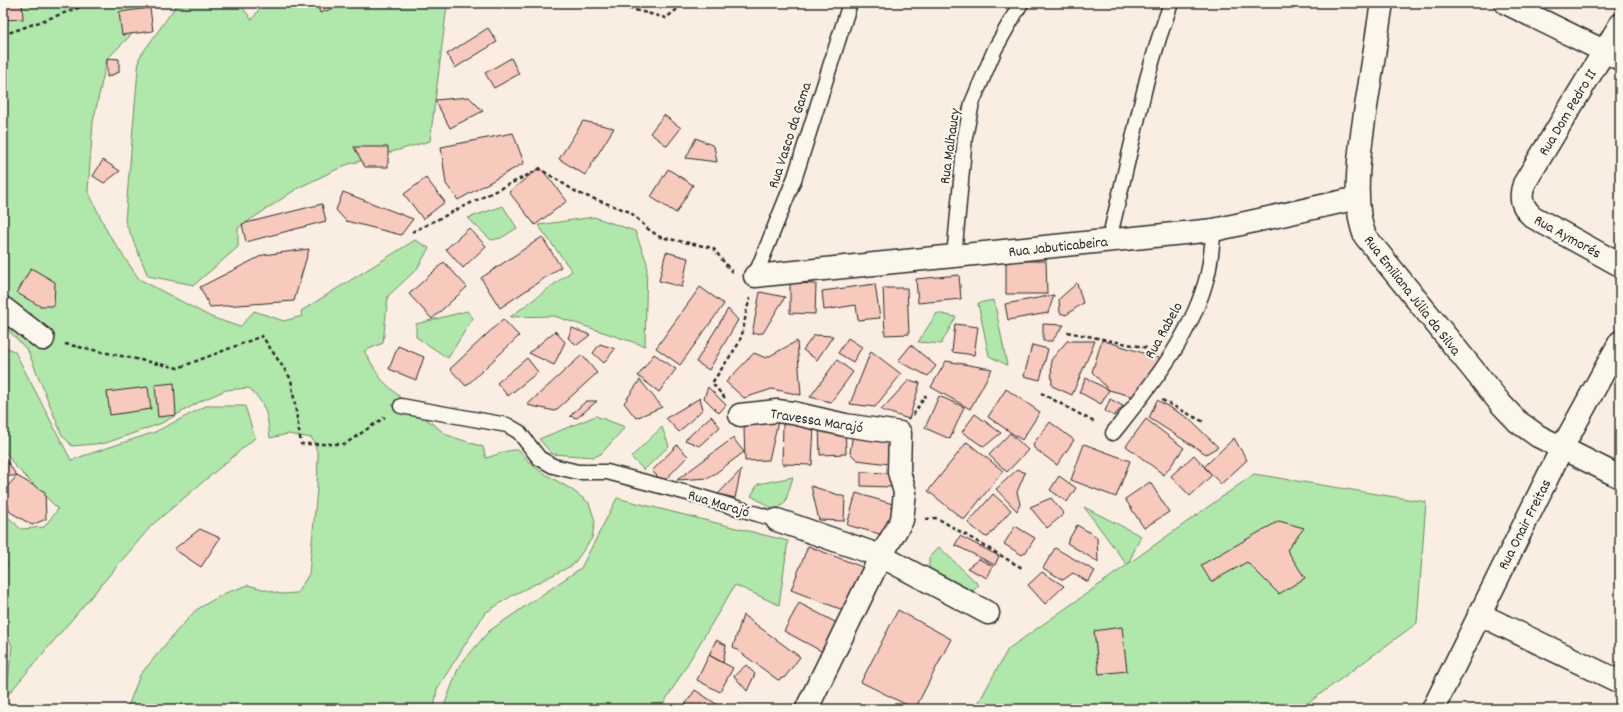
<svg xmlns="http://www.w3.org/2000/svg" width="1623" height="712" font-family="Dekko,sans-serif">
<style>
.green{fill:#b0e7aa;stroke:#6e896a}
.building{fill:#f8c9bd;stroke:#2b2b2b}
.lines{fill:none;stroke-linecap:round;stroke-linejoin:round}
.service-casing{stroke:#2b2b2b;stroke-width:17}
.minor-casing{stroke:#2b2b2b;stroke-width:25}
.path{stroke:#2b2b2b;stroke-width:2.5;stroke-dasharray:4 3;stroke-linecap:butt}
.service{stroke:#fbf7ec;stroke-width:14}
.minor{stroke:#fbf7ec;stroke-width:22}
.labels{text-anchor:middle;stroke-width:4;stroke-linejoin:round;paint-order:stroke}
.street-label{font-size:15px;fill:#2b2b2b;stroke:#fbf7ec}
</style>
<rect width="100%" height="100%" fill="#faeee3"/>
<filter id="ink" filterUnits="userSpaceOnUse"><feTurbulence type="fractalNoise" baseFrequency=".025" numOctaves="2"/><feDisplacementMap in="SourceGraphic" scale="8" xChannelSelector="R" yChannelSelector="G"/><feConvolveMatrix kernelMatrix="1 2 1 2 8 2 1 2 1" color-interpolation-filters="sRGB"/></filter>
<g filter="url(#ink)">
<path class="green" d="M 3,3 L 153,3 L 136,30 L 107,59 L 93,122 L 88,191 L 108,233 L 139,279 L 211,317 L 240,327 L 254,311 L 284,321 L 302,316 L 301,311 L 415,240 L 429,248 L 417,269 L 388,296 L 383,343 L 364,351 L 381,379 L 407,404 L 447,435 L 483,447 L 486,458 C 497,455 508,449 519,450 L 531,464 L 540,471 L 571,489 L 589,503 L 595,521 L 592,538 L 573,565 L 513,595 L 485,613 L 437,689 L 434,709 L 127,709 L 140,675 L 175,633 L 196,610 L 223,594 L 248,585 L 281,594 L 297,593 L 309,574 L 317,489 L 318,454 L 312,438 L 288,434 L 270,438 C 267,415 267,405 249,388 L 226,390 L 201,401 L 162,423 L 106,443 L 72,446 L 62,435 L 28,351 L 12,334 L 3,326 Z
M 178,3 L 239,3 L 252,20 L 263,3 L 451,3 L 447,6 L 430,141 L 346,165 L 298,188 L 238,228 L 238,247 L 194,285 L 148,276 L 125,221 L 139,58 Z
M 503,206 L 517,228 L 501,238 L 491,240 L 468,218 Z
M 594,217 L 635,231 L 647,263 L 645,346 L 554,316 L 510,317 L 572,271 L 538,225 Z
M 994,300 L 1007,365 L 989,356 L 978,303 Z
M 467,311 L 473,318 L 448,358 L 416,337 L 416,324 Z
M 937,313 L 956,317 L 941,344 L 918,342 Z
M 3,345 L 15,352 L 71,460 L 155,432 L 206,406 L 245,406 L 255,438 L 152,525 L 6,697 L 12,646 L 3,624 L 3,570 L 8,566 C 3,550 0,531 8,517 L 21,529 L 44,527 L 58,509 L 15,466 L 3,448 Z
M 596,416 L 625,427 L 601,454 L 594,457 L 552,454 L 539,439 Z
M 662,427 L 669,446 L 644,470 L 631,457 Z
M 1254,474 L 1426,502 L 1417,623 L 1300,709 L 975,709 L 1008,649 L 1127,565 L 1084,507 L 1141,536 L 1128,564 Z
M 793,477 L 785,503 L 775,510 L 751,496 L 758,484 Z
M 617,498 L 788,541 L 779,605 L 735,585 L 664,703 L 653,709 L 443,709 L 459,666 L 489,631 L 581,568 Z
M 939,547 L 979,585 L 973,591 L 929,568 L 929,557 Z"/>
<path class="building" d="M 3,3 L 22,3 L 23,19 L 3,20 Z
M 317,3 L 340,3 L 341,6 L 320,13 Z
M 150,8 L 153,31 L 122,35 L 119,12 Z
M 488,28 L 497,42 L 455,68 L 447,54 Z
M 107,58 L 119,59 L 119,72 L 107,77 Z
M 511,58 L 519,74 L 494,88 L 485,73 Z
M 469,97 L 483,111 L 450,128 L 435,100 Z
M 664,115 L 681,128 L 667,146 L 650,133 Z
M 583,121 L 614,128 L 585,175 L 559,159 Z
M 513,133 L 524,163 L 458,200 L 446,184 L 441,147 Z
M 696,138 L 714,146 L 717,162 L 686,158 Z
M 354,147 L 388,147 L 388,167 L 365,167 Z
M 103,160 L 120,171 L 104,183 L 93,176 Z
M 540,167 L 567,201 L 535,225 L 509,192 Z
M 668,169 L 693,185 L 676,213 L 651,197 Z
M 426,178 L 445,202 L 423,219 L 404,194 Z
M 343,192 L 413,219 L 401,235 L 346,221 L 336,210 Z
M 322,204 L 326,221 L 246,242 L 242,224 Z
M 469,228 L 486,246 L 463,268 L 446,249 Z
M 542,237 L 561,267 L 500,308 L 481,278 Z
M 309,249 L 294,301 L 210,307 L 200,287 L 263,255 Z
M 666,252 L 688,258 L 682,287 L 659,281 Z
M 1006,261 L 1046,261 L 1047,294 L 1006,294 Z
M 444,262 L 467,287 L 432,319 L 409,294 Z
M 31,268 L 55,282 L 54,306 L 40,306 L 17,293 Z
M 959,275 L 961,299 L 918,303 L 916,279 Z
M 790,283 L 816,284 L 815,314 L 790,313 Z
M 1077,283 L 1083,303 L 1066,315 L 1060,313 L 1059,299 Z
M 875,284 L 880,318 L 858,320 L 856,305 L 824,310 L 822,291 Z
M 700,287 L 724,304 L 680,365 L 656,348 Z
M 883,288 L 907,288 L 909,334 L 885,335 Z
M 760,292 L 785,297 L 763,333 L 752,334 Z
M 1054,295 L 1048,313 L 1008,320 L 1005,304 Z
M 728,309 L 738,320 L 709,370 L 696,362 Z
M 503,319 L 519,336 L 466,386 L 450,369 Z
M 955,324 L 978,327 L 974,355 L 952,352 Z
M 1043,324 L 1064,325 L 1052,341 L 1043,341 Z
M 572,328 L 590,335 L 577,345 L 568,338 Z
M 555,331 L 565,342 L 554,365 L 529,353 Z
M 814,335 L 833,336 L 817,360 L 803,350 Z
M 848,338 L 862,347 L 853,362 L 838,353 Z
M 1102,340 L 1162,359 L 1135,397 L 1109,390 L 1092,372 Z
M 797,341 L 801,395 L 772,389 L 744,398 L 726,382 L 754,353 L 766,358 Z
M 1067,341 L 1095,341 L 1072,395 L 1052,386 L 1051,360 Z
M 600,344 L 615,349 L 604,363 L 593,353 Z
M 911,345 L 936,366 L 928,376 L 898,361 Z
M 1032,345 L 1048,349 L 1040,380 L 1024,376 Z
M 398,346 L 424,357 L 416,380 L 389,369 Z
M 871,351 L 901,374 L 875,407 L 850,404 Z
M 654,354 L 676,369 L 659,392 L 638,376 Z
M 582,355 L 597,373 L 555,411 L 527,405 Z
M 527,358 L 538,372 L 508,396 L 497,383 Z
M 837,360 L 853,372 L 831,402 L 810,397 Z
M 946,361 L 992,369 L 970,409 L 931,387 Z
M 1086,378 L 1109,390 L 1101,404 L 1079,392 Z
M 640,380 L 662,407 L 636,418 L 624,403 Z
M 909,380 L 920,383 L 909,419 L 881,410 Z
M 174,383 L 176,415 L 158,417 L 155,385 Z
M 148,387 L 151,409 L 110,415 L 107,392 Z
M 708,387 L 726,405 L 719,413 L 704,398 Z
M 1006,389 L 1040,412 L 1022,440 L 988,417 Z
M 939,396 L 964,407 L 950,439 L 925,428 Z
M 700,398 L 703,409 L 679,432 L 666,418 Z
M 1110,399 L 1123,406 L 1114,416 L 1105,411 Z
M 1157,400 L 1188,418 L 1218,447 L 1206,454 L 1149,418 Z
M 586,401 L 597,401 L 577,418 L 570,416 Z
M 975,414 L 1001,433 L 985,446 L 981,445 L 962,432 Z
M 711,416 L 720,427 L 699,446 L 685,440 Z
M 779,417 L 769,460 L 745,461 L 744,427 Z
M 1146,419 L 1184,448 L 1164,475 L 1126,446 Z
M 1050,422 L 1074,440 L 1057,465 L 1034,448 L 1033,444 Z
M 783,424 L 814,425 L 812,465 L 782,464 Z
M 819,425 L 845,425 L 846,454 L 820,455 Z
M 854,427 L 901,433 L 897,465 L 857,460 L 850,453 Z
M 1010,433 L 1028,450 L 1007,472 L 989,455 Z
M 733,438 L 744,452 L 709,478 L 677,480 Z
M 1234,438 L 1247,460 L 1221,484 L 1204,467 Z
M 967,442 L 1003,471 L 964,520 L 928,491 Z
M 1084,444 L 1130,461 L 1116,497 L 1071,480 Z
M 677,445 L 688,456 L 663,482 L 652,471 Z
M 3,455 L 17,476 L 3,476 Z
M 1194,455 L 1212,475 L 1190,496 L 1171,476 Z
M 1018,469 L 1025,473 L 1017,492 L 1020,504 L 1017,511 L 996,489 Z
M 741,470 L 735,498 L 718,494 Z
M 861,472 L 891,473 L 891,487 L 861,486 Z
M 17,476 L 45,492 L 46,519 L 32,525 L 10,512 L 3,491 Z
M 1059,476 L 1076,488 L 1067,502 L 1050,490 Z
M 1150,482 L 1169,512 L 1144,528 L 1125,499 Z
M 811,486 L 845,497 L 844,521 L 819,520 Z
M 856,493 L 896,505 L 887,536 L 847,525 Z
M 993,494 L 1011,510 L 988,537 L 984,536 L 968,523 Z
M 1051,498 L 1064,514 L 1047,528 L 1030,507 Z
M 1279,521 L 1304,528 L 1287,550 L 1305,578 L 1279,594 L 1247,562 L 1211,582 L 1201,565 Z
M 1077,525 L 1097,537 L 1098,562 L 1067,543 Z
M 1015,526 L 1035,538 L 1026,552 L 1022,555 L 1004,544 Z
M 200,529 L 220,538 L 201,567 L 174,549 Z
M 960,536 L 999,556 L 995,565 L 955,545 Z
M 808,546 L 865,568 L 848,612 L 791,590 Z
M 1055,548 L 1095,571 L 1088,582 L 1073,573 L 1063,580 L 1043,568 Z
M 979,559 L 993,566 L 987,578 L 967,568 Z
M 1042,572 L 1064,586 L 1045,604 L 1028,585 Z
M 799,603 L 837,623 L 823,652 L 784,631 Z
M 898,610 L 951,639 L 915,709 L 861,682 Z
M 743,615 L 800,657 L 785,677 L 778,680 L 733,647 Z
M 1122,627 L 1127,671 L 1099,674 L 1094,631 Z
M 716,640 L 726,645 L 723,663 L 709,655 Z
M 709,655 L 733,668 L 720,692 L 697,680 Z
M 746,665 L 755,674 L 747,691 L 734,676 Z
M 695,690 L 721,707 L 691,709 L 685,705 Z"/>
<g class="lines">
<defs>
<path id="service" d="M 1109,240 L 1147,79 L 1159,38 L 1171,3
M 954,257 L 965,137 L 972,103 L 995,49 L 1021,3
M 755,276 L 795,177 L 850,3
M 401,406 L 507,425 L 519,432 L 539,458 L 553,466 L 578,472 L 607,472 L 691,494 L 777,520
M 1113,433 C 1152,384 1193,335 1208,273 C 1211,259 1212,244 1214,230"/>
<path id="minor" d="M 1382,3 C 1377,33 1373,64 1368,94 C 1362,133 1350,200 1365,236 L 1501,404 L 1517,421 L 1538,436 L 1620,477
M 1506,3 L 1620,59
M 1620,25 L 1524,184 C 1519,198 1522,207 1533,217 L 1620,265
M 755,276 L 1214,230 L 1358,198
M 3,308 L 43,339
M 740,415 L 777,411 L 793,413 L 845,425 L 900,433 L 899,472 L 905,492 L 902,520 L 881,556 L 807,708
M 777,520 L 881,556 L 988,613
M 1479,614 L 1620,682
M 1433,709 L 1562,448 L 1620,342"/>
</defs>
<use href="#service" class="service-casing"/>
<use href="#minor" class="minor-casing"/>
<path class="path" d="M 608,3 L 666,18 L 685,3
M 1140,3 L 1150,5
M 3,35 L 92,3
M 412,232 L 540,169 L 578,193 L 630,212 L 648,229 L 660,237 L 713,248 L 731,271 L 733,271
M 1067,332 L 1153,349
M 65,344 L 178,368 L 262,336 L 291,379 L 301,444 L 345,444 L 385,417
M 1041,393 L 1096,423
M 725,398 L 712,383 L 739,343 L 743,331 L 746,313 L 750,298
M 1162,400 L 1204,422
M 913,415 L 926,395
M 926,519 L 937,518 L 1022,568"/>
<use href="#service" class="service"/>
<use href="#minor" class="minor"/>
</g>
</g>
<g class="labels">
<g class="street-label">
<text transform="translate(1567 112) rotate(-59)" y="5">Rua Dom Pedro II</text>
<text transform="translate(789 135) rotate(-72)" y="5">Rua Vasco da Gama</text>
<text transform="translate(949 146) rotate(-82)" y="5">Rua Malhaucy</text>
<text transform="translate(1568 236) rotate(29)" y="5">Rua Aymorés</text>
<text transform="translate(1058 246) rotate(-6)" y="5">Rua Jabuticabeira</text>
<text transform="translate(1413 295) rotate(52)" y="5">Rua Emiliana Júlia da Silva</text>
<text transform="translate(1163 330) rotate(-61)" y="5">Rua Rabelo</text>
<text transform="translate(817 420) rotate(9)" y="5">Travessa Marajó</text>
<text transform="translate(719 503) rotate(17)" y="5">Rua Marajó</text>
<text transform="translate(1524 524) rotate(-63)" y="5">Rua Onair Freitas</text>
</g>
</g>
<rect width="1623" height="712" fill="none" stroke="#fbf7ec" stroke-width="16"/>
<rect x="8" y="8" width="1607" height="696" fill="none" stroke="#2b2b2b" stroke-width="1.5" filter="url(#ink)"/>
</svg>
